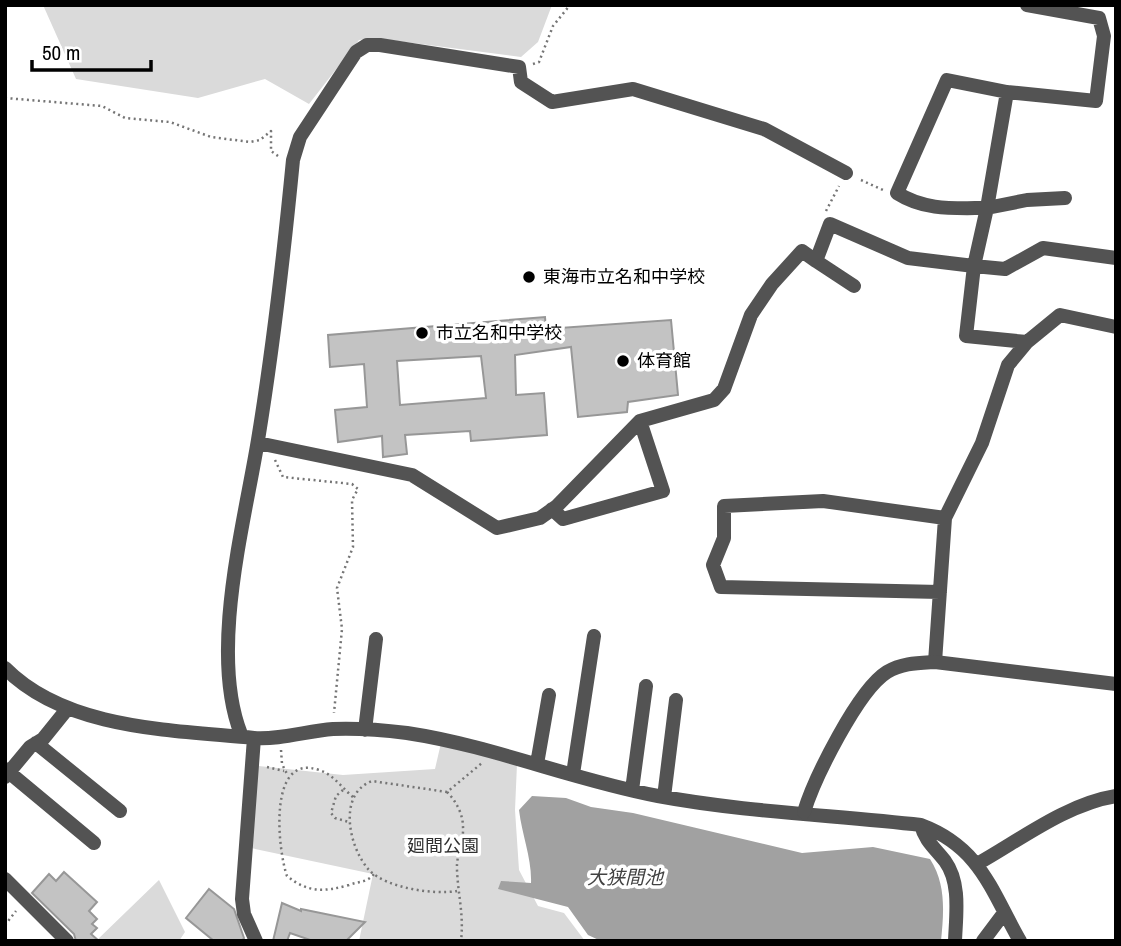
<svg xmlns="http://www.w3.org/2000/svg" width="1121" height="946" font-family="'Archivo Narrow','Noto Sans JP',sans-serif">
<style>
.green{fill:#dadada}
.water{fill:#a1a1a1}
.building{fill:#c3c3c3;stroke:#979797;stroke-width:2;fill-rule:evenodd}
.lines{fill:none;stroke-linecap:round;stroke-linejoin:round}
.path{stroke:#757575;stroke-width:2.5;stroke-dasharray:2 3.5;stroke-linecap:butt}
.minor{stroke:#535353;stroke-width:14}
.tertiary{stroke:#535353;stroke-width:14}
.poi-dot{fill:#000;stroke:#fff;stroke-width:2.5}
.labels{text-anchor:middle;stroke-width:7;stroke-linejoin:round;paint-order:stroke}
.poi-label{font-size:18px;fill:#000;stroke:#fff;text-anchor:start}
.park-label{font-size:18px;fill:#313131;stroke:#fff}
.water-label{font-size:19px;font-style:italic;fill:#424242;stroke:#fff}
</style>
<rect width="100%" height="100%" fill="#fff"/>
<path class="green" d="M 43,5 L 552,5 L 538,42 L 521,57 L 374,38 L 359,40 L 309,104 L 265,79 L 198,98 L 76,79 Z
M 441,743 L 517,764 L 515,810 L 519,870 L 538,906 L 564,913 L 585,941 L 359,941 L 373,874 L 251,848 L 250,765 L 343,775 L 435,769 Z
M 159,880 L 185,932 L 179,941 L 96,941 Z"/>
<path class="water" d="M 532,796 L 566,798 L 591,807 L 633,813 L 802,853 L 873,847 L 930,859 C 946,884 944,911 941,941 L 601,941 L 588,935 L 568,907 L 498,889 L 501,881 L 531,883 C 532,859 522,835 519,810 Z"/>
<path class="building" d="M 545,317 L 546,329 L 671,320 L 678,395 L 628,402 L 627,412 L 578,417 L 571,347 L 515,355 L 516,395 L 544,393 L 547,435 L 471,441 L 470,431 L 405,435 L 407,454 L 383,457 L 382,436 L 338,442 L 335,410 L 367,407 L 364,364 L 330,367 L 328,335 ZM 481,356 L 486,398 L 400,405 L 397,361 Z
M 64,872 L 97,902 L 89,911 L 97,919 L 92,924 L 97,928 L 91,934 L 99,941 L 76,941 L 74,934 L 32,893 L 49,874 L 56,881 Z
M 209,889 L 234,909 L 244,938 L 242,941 L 214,941 L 186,918 Z
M 282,903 L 301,911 L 301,909 L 365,922 L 346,941 L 313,941 L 290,933 L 287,941 L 273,941 Z"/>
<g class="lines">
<path class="path" d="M 533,64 L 539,62 L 553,26 L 570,5
M 5,98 L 102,106 L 125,118 L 170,122 L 211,137 L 250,142 L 260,140 L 271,131 L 271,151 L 278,156
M 861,180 L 883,190
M 826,211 L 839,186
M 275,460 L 283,477 L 352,484 L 358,489 L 352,500 L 353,547 L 337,588 L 342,629 L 334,713
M 281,750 L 282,764 L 288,776
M 267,767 L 284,771
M 343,790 L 336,796 L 331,813 L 335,818 L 349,822
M 447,792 C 456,801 463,814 463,827 C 464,841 456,855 457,870 C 458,895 464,915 461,941
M 353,797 C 342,788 333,774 319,770 C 267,752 278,851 287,876 C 308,893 324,892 349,885 C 359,881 367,883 374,874
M 457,891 C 434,895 386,888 369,870 C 349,848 337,794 372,781 L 447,792 L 482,763
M 5,925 L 16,911"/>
<path class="minor" d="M 1027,5 L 1099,18 L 1104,36 L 1096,101 L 1007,92 L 947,80 L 897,193 C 925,211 955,208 987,208 L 974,266 L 1005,269 L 1043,248 L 1116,258
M 1007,92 L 987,208 L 1027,200 L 1065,198
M 816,261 L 854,286
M 258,443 L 412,475 L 497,528 L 540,518 L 557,506 L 640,421 L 714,400 L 724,389 L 751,315 L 772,284 L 802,251 L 816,261 L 830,224 L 908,258 L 974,266 L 966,336 L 1027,342
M 552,509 L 563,519 L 663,491 L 640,421
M 940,592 L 721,587 L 713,565 L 724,538 L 724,506 L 823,501 L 945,518
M 935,662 L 945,518 L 982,443 L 1008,365 L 1027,342 L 1060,315 L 1116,327
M 5,668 C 66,730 173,730 254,738 C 280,740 307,731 333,729 C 357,728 383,730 407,733 C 493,746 573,780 658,796 C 744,812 833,815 921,825 C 980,847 991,890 1020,941
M 365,730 L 376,639
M 241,734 C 209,653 244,525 258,440 C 273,348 284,253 293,160 L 300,137 L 356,52 L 367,45 L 380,45 L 519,67 L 521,82 L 552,102 L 633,89 L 764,129 L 846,173
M 254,738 L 242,899 L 244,914 L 256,941
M 36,743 L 120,811
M 537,764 L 549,695
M 5,769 L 94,843
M 573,774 L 594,636
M 5,777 L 30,747 L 43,739 L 68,708
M 632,790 L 646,686
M 664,797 L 676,700
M 921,825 C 925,841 935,848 945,861 C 961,883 956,915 955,941
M 977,864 C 1020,840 1066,804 1116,796
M 5,879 L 67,941
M 983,941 L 1004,913"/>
<path class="tertiary" d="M 804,812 C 814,779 858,690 887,672 C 902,663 918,663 935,662 L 1116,684"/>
</g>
<g class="poi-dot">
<circle cx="529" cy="277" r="7"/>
<circle cx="422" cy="333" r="7"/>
<circle cx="623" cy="361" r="7"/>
</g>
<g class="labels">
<g class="poi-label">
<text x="543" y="283">東海市立名和中学校</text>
<text x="436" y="339">市立名和中学校</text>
<text x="637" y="367">体育館</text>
</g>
<g class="park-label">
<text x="443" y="852">廻間公園</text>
</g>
<g class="water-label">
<text x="625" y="884">大狭間池</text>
</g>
</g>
<rect width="1121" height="946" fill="none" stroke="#000000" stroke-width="14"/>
<path d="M32 60v10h119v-10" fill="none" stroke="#000000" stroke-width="3.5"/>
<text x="42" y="60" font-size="21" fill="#000000" stroke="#ffffff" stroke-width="5" paint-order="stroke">50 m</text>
</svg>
